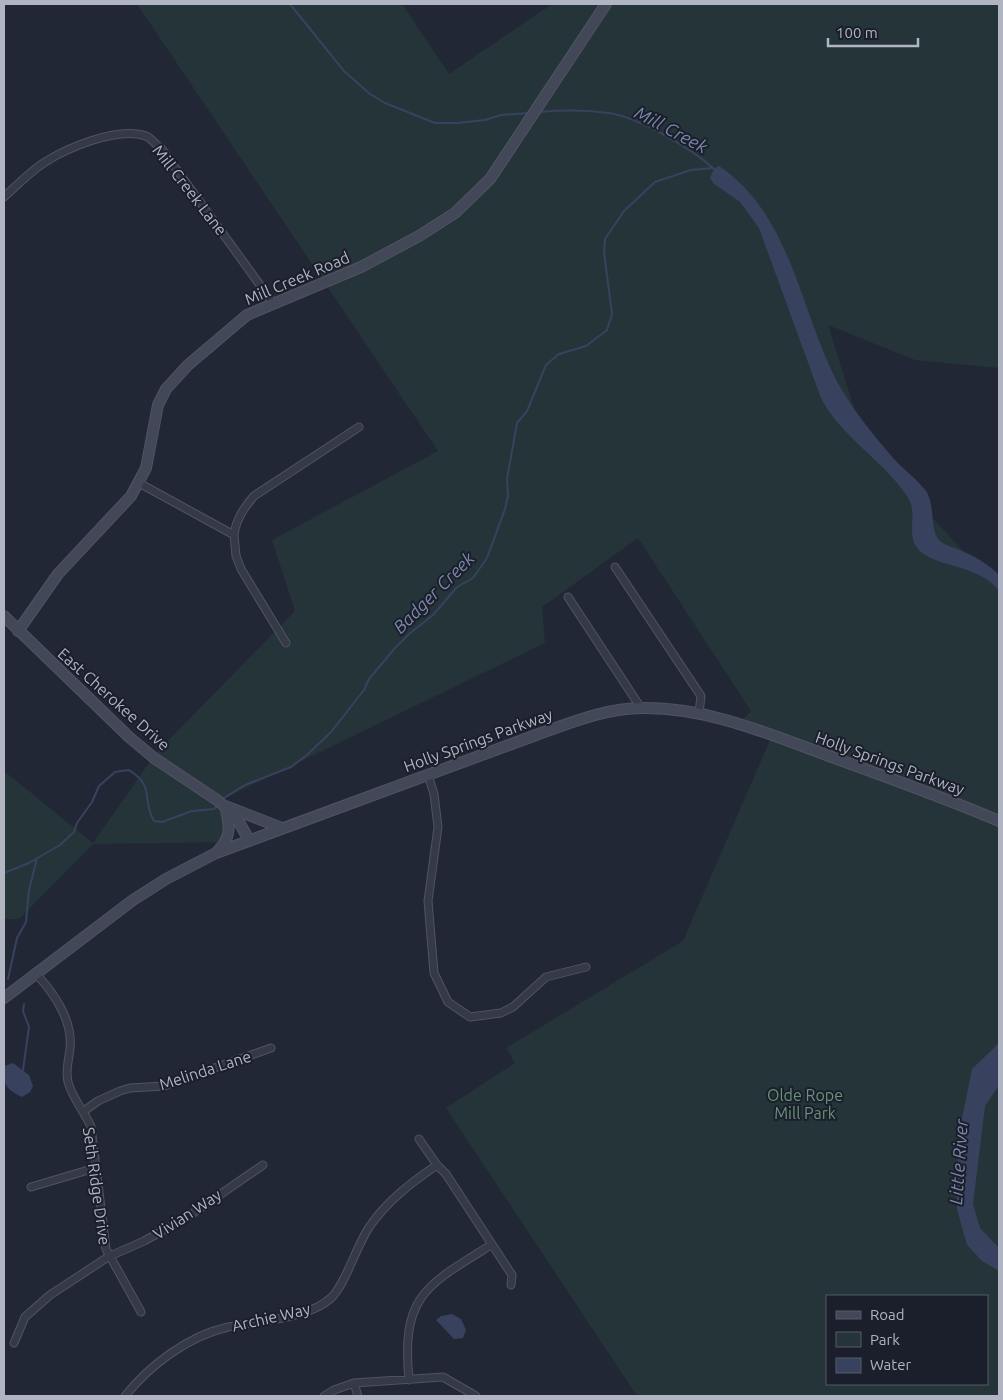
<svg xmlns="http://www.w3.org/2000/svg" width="1003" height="1400" font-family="Ubuntu,sans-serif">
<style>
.green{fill:#253438;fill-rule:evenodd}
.water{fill:#38425f}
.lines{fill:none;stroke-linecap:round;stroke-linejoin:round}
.stream{stroke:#38425f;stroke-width:2}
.street-casing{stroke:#505461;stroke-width:9}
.secondary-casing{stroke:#505461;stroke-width:12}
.street{stroke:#353a47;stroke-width:7}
.secondary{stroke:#434859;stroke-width:10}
.labels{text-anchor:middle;stroke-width:4;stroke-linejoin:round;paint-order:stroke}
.street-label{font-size:16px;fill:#b0b4c3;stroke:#1b1f2b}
.park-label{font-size:16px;fill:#699279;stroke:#1b1f2b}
.water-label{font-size:18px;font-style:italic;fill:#7a86aa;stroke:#1b1f2b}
</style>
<rect width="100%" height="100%" fill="#222736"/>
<path class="green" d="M 137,4 L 402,4 L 449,74 L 552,4 L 999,4 L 999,368 L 915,360 L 828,325 L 867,449 L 926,491 L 925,510 L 970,558 L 999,579 L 999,1396 L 637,1396 L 446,1108 L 515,1063 L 506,1048 L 683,941 L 770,740 L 764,730 L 741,722 L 751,711 L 638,538 L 542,607 L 545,643 L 223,799 L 226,842 L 93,844 L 19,919 L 4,919 L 4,771 L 93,843 L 156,753 L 295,611 L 272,540 L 438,451 ZM 827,1296 L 987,1296 L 987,1384 L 827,1384 Z"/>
<path class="water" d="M 719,166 C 795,217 800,319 843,392 C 857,415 876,438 894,459 C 904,470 917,479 926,491 C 936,506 929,531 940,541 C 947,547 957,548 964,552 C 978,558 989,565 999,575 L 999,591 C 980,565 940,568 921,552 C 903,536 920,514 907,496 C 883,460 841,437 821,398 L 759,228 L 740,202 L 713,183 L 710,178 L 714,169 Z
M 999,1043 L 999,1085 L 985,1106 L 973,1204 L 980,1228 L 999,1248 L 999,1271 L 982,1261 L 967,1245 L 957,1209 L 957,1168 L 960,1128 L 972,1069 Z
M 13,1063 L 29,1075 L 33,1086 L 30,1092 L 22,1097 C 4,1088 4,1085 4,1066 Z
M 452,1314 L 461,1319 L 466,1330 L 463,1338 L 454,1339 L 436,1320 L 441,1316 Z"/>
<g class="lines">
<path class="stream" d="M 290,4 L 344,71 L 370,94 L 385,103 L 435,123 L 457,123 L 485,120 L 501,115 L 529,113
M 539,112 C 561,110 587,110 609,113 C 640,118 691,148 714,169
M 224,798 L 245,785 L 291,767 L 307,755 L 331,732 L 364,690 L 369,679 L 395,648 L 409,634 L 433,615 L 457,587 L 473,578 L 487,558 L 505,509 L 508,496 L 507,479 L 517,423 L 527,411 L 546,365 L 559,354 L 586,346 L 607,330 L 612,314 L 604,252 L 605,239 L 624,211 L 655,182 L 691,170 L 712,168
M 4,873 L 29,863 L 60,845 L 74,832 L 77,823 L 92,802 L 99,786 L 115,772 L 129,770 C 156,787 141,799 154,821 L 162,822 L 192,811 L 214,809 L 217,806
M 8,979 L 17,938 L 26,922 L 29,890 L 37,858
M 23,1070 L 29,1027 L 23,1011 L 24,1004"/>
<defs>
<path id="street" d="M 4,197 C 16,186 29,173 42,164 C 66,148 118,126 146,136 C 151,138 156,145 161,148 L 273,303
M 139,483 L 234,535 L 236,556 L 241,569 L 286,643
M 234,535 C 236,519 244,508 254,496 L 359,427
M 615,567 L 701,696 L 699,713
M 568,597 L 641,708
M 428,775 L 434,794 L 438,827 L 428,901 L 434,973 L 448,1002 L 470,1017 L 501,1013 L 513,1007 L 546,977 L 586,967
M 37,975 C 54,993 73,1021 70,1048 C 69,1060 65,1070 68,1082 C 72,1098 85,1112 91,1127 L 106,1249 L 141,1312
M 84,1111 L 98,1101 L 120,1091 L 130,1088 L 164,1086 L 271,1048
M 419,1139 L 437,1165
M 31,1187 L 95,1168
M 14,1343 L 25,1317 L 50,1295 L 108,1257 L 144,1241 L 186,1218 L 263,1165
M 409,1380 C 401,1296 425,1286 491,1245
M 354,1383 L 358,1396
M 125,1396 C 150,1365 188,1336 228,1327 C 257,1321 310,1319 332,1297 C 346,1283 357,1244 370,1226 C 387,1201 412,1182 437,1165 L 446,1174 L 512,1275 L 511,1285
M 324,1396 L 334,1390 L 354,1383 L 443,1377 L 476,1396"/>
<path id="secondary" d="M 4,616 L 129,737 L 154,758 L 217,800 L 235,815 L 249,840
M 18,631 L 58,574 L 131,496 L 146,468 L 158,405 L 166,389 L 188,365 L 247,315 L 361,267 L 419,236 L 455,213 L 490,179 L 606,4
M 228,807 L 282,828
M 217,852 C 232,837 230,825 225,806
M 4,998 L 133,900 L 166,879 L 216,853 L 536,735 C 570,723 606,708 642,708 C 707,707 769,734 829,756 C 886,777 943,797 999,821"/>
</defs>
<use href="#street" class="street-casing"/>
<use href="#secondary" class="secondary-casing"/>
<use href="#street" class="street"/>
<use href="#secondary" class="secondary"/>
</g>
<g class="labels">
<g class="street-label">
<text transform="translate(190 190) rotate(52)" y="6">Mill Creek Lane</text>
<text transform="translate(297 278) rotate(-23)" y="6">Mill Creek Road</text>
<text transform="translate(114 699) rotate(42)" y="6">East Cherokee Drive</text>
<text transform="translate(478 740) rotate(-20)" y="6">Holly Springs Parkway</text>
<text transform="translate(890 763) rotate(20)" y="6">Holly Springs Parkway</text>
<text transform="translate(205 1070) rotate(-18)" y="6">Melinda Lane</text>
<text transform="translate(97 1186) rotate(82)" y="6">Seth Ridge Drive</text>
<text transform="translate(187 1214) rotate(-33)" y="6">Vivian Way</text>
<text transform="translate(271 1317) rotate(-13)" y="6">Archie Way</text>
</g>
<g class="park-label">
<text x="805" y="1101">Olde Rope<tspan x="805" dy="18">Mill Park</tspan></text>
</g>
<g class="water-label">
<text transform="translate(671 130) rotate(28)" y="6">Mill Creek</text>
<text transform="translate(434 593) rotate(-45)" y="6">Badger Creek</text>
<text transform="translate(959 1162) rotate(-86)" y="6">Little River</text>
</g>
</g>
<rect width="1003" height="1400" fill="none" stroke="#b0b4c3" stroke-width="10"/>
<rect x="826" y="1295" width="162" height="90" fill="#1b1f2b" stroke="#575b68"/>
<rect x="836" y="1311" width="25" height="8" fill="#434859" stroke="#575b68"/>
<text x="870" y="1320" font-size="15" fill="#b0b4c3">Road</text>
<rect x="836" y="1332" width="25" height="15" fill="#253438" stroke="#575b68"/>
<text x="870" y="1345" font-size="15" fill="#b0b4c3">Park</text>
<rect x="836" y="1358" width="25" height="15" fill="#38425f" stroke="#575b68"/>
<text x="870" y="1370" font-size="15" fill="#b0b4c3">Water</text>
<path d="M828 38v8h90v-8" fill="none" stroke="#b0b4c3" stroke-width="2.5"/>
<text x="836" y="38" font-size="15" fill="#b0b4c3" stroke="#1b1f2b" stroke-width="4" paint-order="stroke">100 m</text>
</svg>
